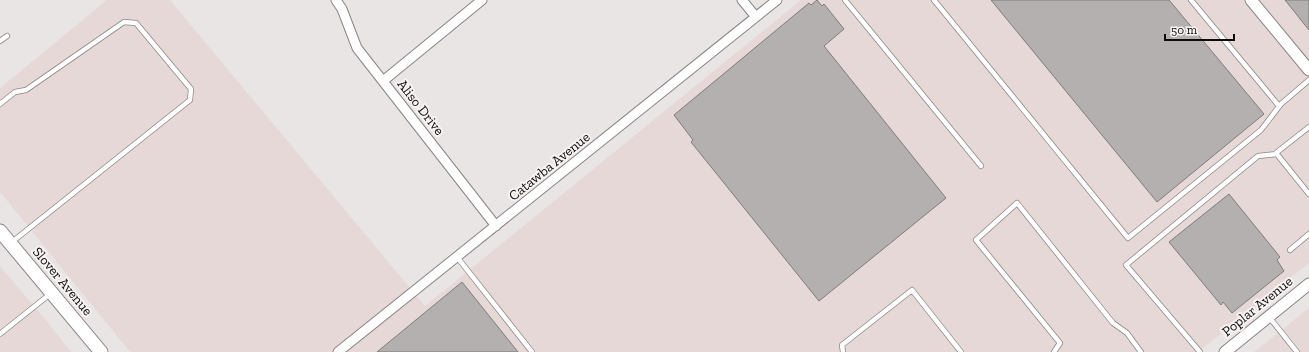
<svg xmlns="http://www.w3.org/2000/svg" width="1309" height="352" font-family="'Zilla Slab',serif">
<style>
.built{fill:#e7d8d8}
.building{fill:#b5b0b0;stroke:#7f7b7b}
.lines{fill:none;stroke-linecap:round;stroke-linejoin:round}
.service-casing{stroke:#898584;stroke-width:6}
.minor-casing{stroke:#898584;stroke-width:11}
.tertiary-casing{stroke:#898584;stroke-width:13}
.secondary-casing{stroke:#898584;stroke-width:15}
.service{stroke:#fff;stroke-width:4.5}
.minor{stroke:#fff;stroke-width:9}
.tertiary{stroke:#fff;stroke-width:11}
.secondary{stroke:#fff;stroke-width:13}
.labels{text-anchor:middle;stroke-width:4;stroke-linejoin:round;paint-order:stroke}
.street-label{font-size:14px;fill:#0d0c0c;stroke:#f8f2f2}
</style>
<rect width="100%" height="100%" fill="#eae5e5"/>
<path class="built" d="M 107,0 L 170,0 L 425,306 L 801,0 L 1309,0 L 1309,263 L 1198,352 L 130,352 L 0,192 L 0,88 Z
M 0,266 L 45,319 L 71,352 L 0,352 Z
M 1309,308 L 1309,352 L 1254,352 Z"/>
<path class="building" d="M 817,0 L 822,6 L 824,4 L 844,29 L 824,46 L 946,198 L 819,301 L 691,142 L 693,140 L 674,115 L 809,3 L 811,5 Z
M 991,0 L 1169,0 L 1264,114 L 1157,202 Z
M 1285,0 L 1309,0 L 1309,30 Z
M 1229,194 L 1280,257 L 1277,260 L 1284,271 L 1232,313 L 1223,302 L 1221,305 L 1169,242 Z
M 462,282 L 518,352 L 377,352 Z"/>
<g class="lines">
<defs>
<path id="service" d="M 845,0 L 981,166
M 934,0 L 1128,238 L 1261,130 L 1281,104 L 1309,80
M 1191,0 L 1279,106
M 0,41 L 7,36
M 0,104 L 15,92 L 26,90 L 124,22 L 136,23 L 191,89 L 190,100 L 12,242
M 1309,127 L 1276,153 L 1309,194
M 1290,250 L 1309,234
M 457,257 L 532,352
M 1269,317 L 1297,352
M 0,334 L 50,294
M 843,352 L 842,345 L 912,290 L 961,352
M 1054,352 L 1060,343 L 976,240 L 1017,203 L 1113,323 L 1127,333 L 1141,352
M 1200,352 L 1126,265 L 1258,156 L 1277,154"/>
<path id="minor" d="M 336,0 L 342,9 L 357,48 L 496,226
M 742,0 L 756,17
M 383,81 L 482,0
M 338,352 L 777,0"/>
<path id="tertiary" d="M 1251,0 L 1309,70
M 1225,352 L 1309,284"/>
<path id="secondary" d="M 0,231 L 101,352"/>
</defs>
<use href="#service" class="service-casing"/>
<use href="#minor" class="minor-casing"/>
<use href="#tertiary" class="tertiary-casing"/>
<use href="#secondary" class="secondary-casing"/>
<use href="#service" class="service"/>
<use href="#minor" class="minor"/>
<use href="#tertiary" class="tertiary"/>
<use href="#secondary" class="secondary"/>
</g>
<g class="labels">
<g class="street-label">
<text transform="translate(421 107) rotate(52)" y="5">Aliso Drive</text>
<text transform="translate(549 166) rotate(-39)" y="5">Catawba Avenue</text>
<text transform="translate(63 281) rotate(50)" y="5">Slover Avenue</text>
<text transform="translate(1257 306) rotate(-39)" y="5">Poplar Avenue</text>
</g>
</g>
<path d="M1165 34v6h69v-6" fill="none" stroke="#0d0c0c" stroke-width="2"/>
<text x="1171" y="34" font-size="12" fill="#0d0c0c" stroke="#f8f2f2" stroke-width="3" paint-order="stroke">50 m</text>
</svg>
